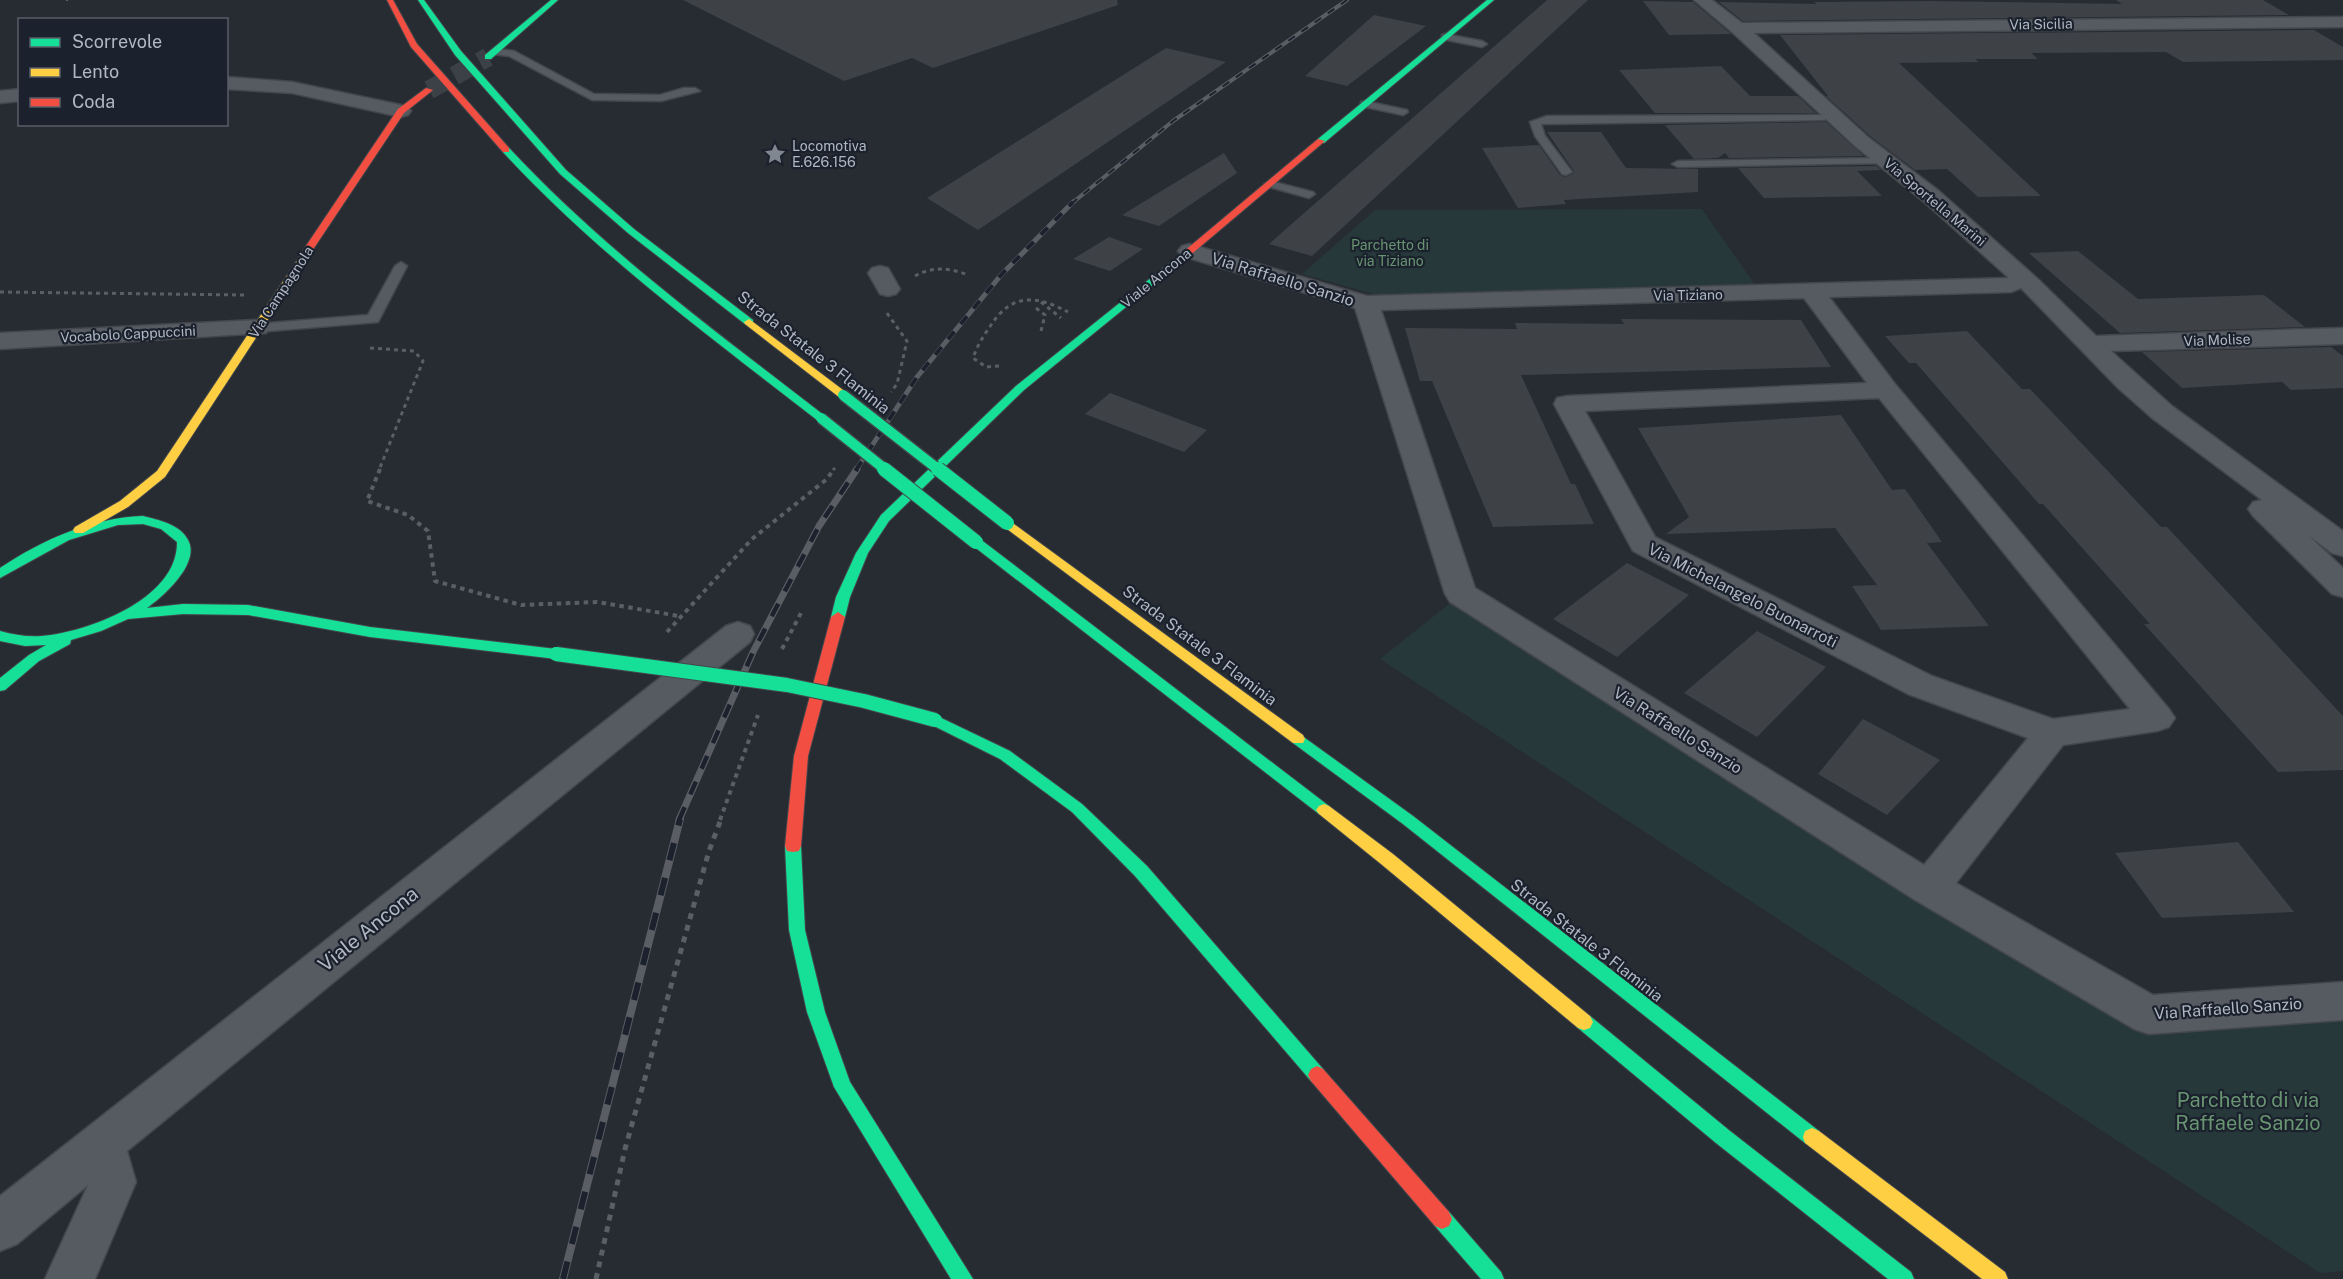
<svg xmlns="http://www.w3.org/2000/svg" width="2343" height="1279" font-family="'Public Sans',sans-serif">
<style>
.green{fill:#27383a}
.building{fill:#3e4247}
.lines{fill:none;stroke-linecap:round;stroke-linejoin:round}
.secondary-tunnel{stroke:#3c4148;stroke-width:19;stroke-dasharray:19 10;stroke-linecap:butt}
.lane-casing{stroke:#43474c;stroke-width:3}
.street-casing{stroke:#43474c;stroke-width:3}
.fast-casing{stroke:#43474c;stroke-width:2}
.slow-casing{stroke:#43474c;stroke-width:2}
.jam-casing{stroke:#43474c;stroke-width:2}
.path-far3{stroke:#5a5f65;stroke-width:2;stroke-dasharray:2 2;stroke-linecap:butt}
.path-far2{stroke:#5a5f65;stroke-width:3;stroke-dasharray:4 4;stroke-linecap:butt}
.path-far1{stroke:#5a5f65;stroke-width:4;stroke-dasharray:4.5 4.5;stroke-linecap:butt}
.path{stroke:#5a5f65;stroke-width:5;stroke-dasharray:6 6;stroke-linecap:butt}
.lane{fill:#565a61;fill-rule:evenodd}
.street{fill:#565a61;fill-rule:evenodd}
.fast{fill:#16e098;fill-rule:evenodd}
.slow{fill:#ffcf43;fill-rule:evenodd}
.jam{fill:#f24e42;fill-rule:evenodd}
.rail-far3-casing{stroke:#5a5e64;stroke-width:4}
.rail-far2-casing{stroke:#5a5e64;stroke-width:5}
.rail-far1-casing{stroke:#5a5e64;stroke-width:7}
.rail-casing{stroke:#5a5e64;stroke-width:8}
.rail-far3{stroke:#1b222d;stroke-width:2;stroke-dasharray:8;stroke-linecap:butt}
.rail-far2{stroke:#1b222d;stroke-width:4;stroke-dasharray:10;stroke-linecap:butt}
.rail-far1{stroke:#1b222d;stroke-width:4.5;stroke-dasharray:14;stroke-linecap:butt}
.rail{stroke:#1b222d;stroke-width:6;stroke-dasharray:18;stroke-linecap:butt}
.fast-bridge-far1-casing{stroke:#43474c;stroke-width:13;stroke-linecap:butt}
.fast-bridge-casing{stroke:#43474c;stroke-width:16;stroke-linecap:butt}
.fast-bridge-far1{stroke:#16e098;stroke-width:10}
.fast-bridge{stroke:#16e098;stroke-width:14}
.labels{text-anchor:middle;stroke-width:4.5;stroke-linejoin:round;paint-order:stroke}
.far-street-label{font-size:14px;fill:#b0b8c4;stroke:#1b222d}
.far-poi-label{font-size:14px;fill:#b0b8c4;stroke:#1b222d;text-anchor:start}
.far-park-label{font-size:14px;fill:#689471;stroke:#1b222d}
.street-label{font-size:16px;fill:#b0b8c4;stroke:#1b222d}
.near-street-label{font-size:20px;fill:#b0b8c4;stroke:#1b222d}
.near-park-label{font-size:20px;fill:#689471;stroke:#1b222d}
</style>
<rect width="100%" height="100%" fill="#272c32"/>
<path class="green" d="M 1702,209 L 1760,292 L 1377,295 L 1302,274 L 1375,210 Z
M 1459,596 L 2147,1022 L 2343,1008 L 2343,1271 L 2320,1273 L 1380,659 Z"/>
<path class="building" d="M 683,0 L 1117,0 L 1118,5 L 933,68 L 912,58 L 844,81 Z
M 1547,0 L 1588,0 L 1312,256 L 1269,244 Z
M 2116,0 L 2263,0 L 2289,15 L 1743,21 L 1719,2 L 1817,4 L 1814,2 L 1931,1 L 2122,4 Z
M 1643,1 L 1693,2 L 1731,34 L 1669,35 Z
M 1374,15 L 1426,26 L 1347,86 L 1305,76 Z
M 2314,30 L 2343,47 L 2343,60 L 2183,62 L 2166,52 L 2031,53 L 2038,59 L 1975,59 L 1979,62 L 1899,63 L 2041,196 L 1978,197 L 1947,169 L 1915,170 L 1870,136 L 1826,96 L 1828,96 L 1780,35 Z
M 1166,48 L 1226,62 L 978,230 L 927,198 Z
M 1721,66 L 1750,96 L 1798,96 L 1816,113 L 1655,113 L 1619,70 Z
M 1826,122 L 1864,156 L 1729,158 L 1725,153 L 1718,158 L 1694,159 L 1665,125 Z
M 1547,132 L 1601,132 L 1626,168 L 1698,169 L 1698,192 L 1564,200 L 1566,204 L 1518,208 L 1482,148 L 1539,145 L 1560,175 L 1565,177 L 1573,174 L 1574,171 Z
M 1224,153 L 1237,173 L 1159,226 L 1122,215 Z
M 1876,166 L 1881,170 L 1857,171 L 1882,196 L 1764,198 L 1738,168 Z
M 1109,237 L 1143,249 L 1110,271 L 1073,259 Z
M 2078,251 L 2138,299 L 2264,295 L 2305,327 L 2120,333 L 2029,253 Z
M 1621,319 L 1801,320 L 1831,367 L 1521,375 L 1571,484 L 1575,484 L 1594,524 L 1493,527 L 1432,381 L 1420,381 L 1405,328 L 1517,329 L 1515,323 L 1624,324 Z
M 1967,331 L 2022,389 L 2030,389 L 2161,527 L 2167,527 L 2343,716 L 2343,770 L 2278,772 L 2144,624 L 2150,624 L 2043,504 L 2039,504 L 1916,363 L 1909,363 L 1885,336 Z
M 2331,347 L 2343,356 L 2343,388 L 2291,390 L 2282,382 L 2182,388 L 2142,352 Z
M 1110,393 L 1207,430 L 1184,452 L 1085,414 Z
M 1841,415 L 1892,490 L 1905,489 L 1942,542 L 1927,543 L 1989,626 L 1881,630 L 1852,586 L 1877,585 L 1835,528 L 1666,534 L 1689,517 L 1638,428 Z
M 1627,563 L 1689,595 L 1617,657 L 1553,619 Z
M 1757,631 L 1826,667 L 1757,737 L 1684,693 Z
M 1863,719 L 1940,760 L 1887,815 L 1818,774 Z
M 2238,842 L 2294,912 L 2162,918 L 2115,853 Z"/>
<g class="lines">
<path class="secondary-tunnel" d="M 429,90 L 488,57"/>
<defs>
<path id="lane" d="M 1445,34 L 1482,41 L 1487,44 L 1482,47 L 1442,39 L 1442,35 Z
M 495,49 L 514,51 L 594,94 L 660,95 L 684,88 L 695,88 L 700,91 L 661,101 L 592,100 L 509,56 L 492,54 L 490,52 Z
M 1365,101 L 1407,110 L 1408,112 L 1403,115 L 1361,106 L 1361,102 Z
M 1821,115 L 1825,116 L 1825,120 L 1541,124 L 1545,136 L 1572,172 L 1566,175 L 1562,174 L 1535,136 L 1530,122 L 1547,116 Z
M 1885,158 L 1891,161 L 1889,163 L 1678,167 L 1672,164 L 1678,161 Z
M 1270,181 L 1313,192 L 1315,194 L 1309,198 L 1266,186 L 1264,184 Z
M 401,262 L 407,266 L 378,322 L 257,332 L 250,328 L 257,324 L 368,315 L 395,266 Z"/>
<path id="street" d="M 1694,0 L 1712,0 L 1742,23 L 2343,17 L 2343,27 L 1754,33 L 1869,138 L 1939,191 L 2039,280 L 2096,336 L 2343,328 L 2343,344 L 2111,351 L 2172,406 L 2343,531 L 2343,556 L 2332,553 L 2308,535 L 2343,568 L 2343,597 L 2332,594 L 2253,516 L 2248,509 L 2253,502 L 2262,500 L 2152,418 L 2118,388 L 2021,288 L 2011,292 L 1829,297 L 1895,384 L 2169,709 L 2175,718 L 2169,727 L 2157,731 L 2063,745 L 1956,883 L 2153,995 L 2343,982 L 2343,1020 L 2149,1034 L 2134,1029 L 1915,900 L 1450,602 L 1445,594 L 1355,308 L 1182,256 L 1178,251 L 1182,246 L 1190,244 L 1367,296 L 2009,278 L 1923,201 L 1855,146 L 1732,32 ZM 1804,298 L 1867,383 L 1567,396 L 1557,398 L 1554,404 L 1633,551 L 1908,694 L 2028,738 L 1924,865 L 1475,588 L 1381,310 ZM 1879,398 L 2130,709 L 2053,719 L 1932,676 L 1655,537 L 1585,411 Z
M 226,77 L 292,82 L 401,105 L 408,107 L 411,111 L 408,115 L 401,117 L 292,93 L 226,89 Z
M 20,89 L 20,101 L 0,103 L 0,91 Z
M 880,266 L 888,268 L 900,289 L 896,294 L 888,296 L 880,294 L 868,273 L 872,268 Z
M 257,320 L 266,323 L 270,328 L 266,333 L 0,349 L 0,333 Z
M 738,622 L 750,626 L 754,634 L 750,642 L 127,1151 L 136,1182 L 95,1279 L 45,1279 L 88,1185 L 17,1244 L 0,1251 L 0,1196 L 726,626 Z"/>
<path id="fast" d="M 418,0 L 424,0 L 461,51 L 566,170 L 634,229 L 753,320 L 753,324 L 745,324 L 628,233 L 560,174 L 455,55 Z
M 551,0 L 558,0 L 491,59 L 485,59 L 485,55 Z
M 1487,0 L 1494,0 L 1324,143 L 1318,143 L 1318,139 Z
M 503,148 L 509,148 C 604,250 715,331 825,416 L 825,420 L 817,420 C 708,335 597,254 503,152 Z
M 1182,253 L 1190,255 L 1024,390 L 889,521 L 868,553 L 850,597 L 845,617 L 838,622 L 833,620 L 831,617 L 836,597 L 856,553 L 881,515 L 1016,386 Z
M 143,516 C 158,520 180,524 188,540 C 201,563 163,597 147,608 L 183,604 L 248,605 L 370,627 L 556,649 L 563,654 L 556,659 L 370,637 L 248,615 L 183,614 L 128,619 L 101,631 L 71,640 L 70,644 L 39,661 L 5,690 L 0,691 L 0,678 L 29,655 L 46,645 L 25,646 L 0,641 L 0,631 C 14,635 27,637 42,636 C 88,632 178,599 177,542 L 161,529 L 143,524 L 118,525 L 69,540 L 0,578 L 0,568 C 44,539 91,518 143,516 Z
M 976,538 L 980,539 L 1329,806 L 1332,810 L 1329,814 L 1324,816 L 1319,814 L 972,545 L 970,542 L 972,539 Z
M 935,715 L 1010,751 L 1082,804 L 1147,866 L 1323,1069 L 1326,1075 L 1323,1081 L 1317,1084 L 1311,1081 L 1135,876 L 1072,812 L 1000,759 L 930,724 L 928,720 L 930,716 Z
M 1298,733 L 1413,816 L 1819,1131 L 1821,1137 L 1819,1143 L 1812,1146 L 1805,1143 L 1403,824 L 1293,743 L 1291,739 L 1293,735 Z
M 793,840 L 799,841 L 801,846 L 805,930 L 825,1012 L 850,1082 L 973,1279 L 951,1279 L 834,1087 L 807,1012 L 789,930 L 785,846 L 787,841 Z
M 1584,1014 L 1590,1016 L 1730,1131 L 1911,1272 L 1914,1279 L 1888,1279 L 1716,1143 L 1578,1028 L 1575,1022 L 1578,1016 Z
M 1442,1209 L 1449,1212 L 1501,1272 L 1504,1279 L 1481,1279 L 1435,1226 L 1432,1219 L 1435,1212 Z"/>
<path id="slow" d="M 306,247 L 314,249 L 165,477 L 128,507 L 83,533 L 75,533 L 73,530 L 75,527 L 120,501 L 157,471 Z
M 749,319 L 847,393 L 847,397 L 839,397 L 745,324 L 744,322 Z
M 1007,519 L 1303,735 L 1305,739 L 1303,743 L 1293,743 L 1003,526 L 1001,523 L 1003,520 Z
M 1324,804 L 1329,806 L 1393,854 L 1590,1016 L 1593,1022 L 1590,1028 L 1584,1030 L 1578,1028 L 1381,864 L 1319,814 L 1316,810 L 1319,806 Z
M 1812,1128 L 1819,1131 L 2005,1272 L 2008,1279 L 1982,1279 L 1805,1143 L 1803,1137 L 1805,1131 Z"/>
<path id="jam" d="M 387,0 L 393,0 L 417,44 L 509,148 L 509,152 L 503,152 L 411,47 Z
M 426,88 L 433,90 L 404,113 L 312,251 L 306,251 L 304,249 L 398,109 Z
M 1318,139 L 1325,141 L 1188,257 L 1182,257 L 1182,253 Z
M 838,612 L 845,617 L 808,756 L 801,846 L 799,851 L 793,852 L 787,851 L 785,846 L 794,756 L 831,617 Z
M 1317,1066 L 1323,1069 L 1449,1212 L 1452,1219 L 1449,1226 L 1442,1229 L 1435,1226 L 1311,1081 L 1308,1075 L 1311,1069 Z"/>
</defs>
<use href="#lane" class="lane-casing"/>
<use href="#street" class="street-casing"/>
<use href="#fast" class="fast-casing"/>
<use href="#slow" class="slow-casing"/>
<use href="#jam" class="jam-casing"/>
<path class="path-far3" d="M 66,0 L 69,0"/>
<path class="path-far2" d="M 915,276 C 933,266 950,268 968,275
M 0,292 L 245,295
M 1041,302 L 1061,318
M 1036,308 L 1045,315 L 1041,331
M 887,313 L 907,341 L 897,384 L 891,392
M 370,348 L 414,351 L 423,361 L 379,470
M 999,366 L 986,367 L 973,358 C 977,346 984,335 991,325 C 1012,293 1036,295 1068,312
M 833,470 L 835,468"/>
<path class="path-far1" d="M 380,469 L 367,501 L 408,515 L 428,531 L 435,581 L 521,605 L 597,602 L 679,616
M 667,632 L 752,539 L 827,479 L 834,469
M 782,649 L 801,613
M 720,820 L 758,715"/>
<path class="path" d="M 596,1279 L 625,1149 L 709,851 L 721,819"/>
<use href="#lane" class="lane"/>
<use href="#street" class="street"/>
<use href="#fast" class="fast"/>
<use href="#slow" class="slow"/>
<use href="#jam" class="jam"/>
<defs>
<path id="rail-far3" d="M 1071,204 L 1173,121 L 1347,0"/>
<path id="rail-far2" d="M 856,470 L 917,377 L 1001,275 L 1073,202"/>
<path id="rail-far1" d="M 679,820 L 753,652 L 819,526 L 857,469"/>
<path id="rail" d="M 563,1279 L 680,819"/>
</defs>
<use href="#rail-far3" class="rail-far3-casing"/>
<use href="#rail-far2" class="rail-far2-casing"/>
<use href="#rail-far1" class="rail-far1-casing"/>
<use href="#rail" class="rail-casing"/>
<use href="#rail-far3" class="rail-far3"/>
<use href="#rail-far2" class="rail-far2"/>
<use href="#rail-far1" class="rail-far1"/>
<use href="#rail" class="rail"/>
<defs>
<path id="fast-bridge-far1" d="M 843,395 L 939,470
M 821,418 L 886,470"/>
<path id="fast-bridge" d="M 884,469 L 976,542
M 938,469 L 1007,523
M 556,654 L 787,685 L 864,701 L 935,720"/>
</defs>
<use href="#fast-bridge-far1" class="fast-bridge-far1-casing"/>
<use href="#fast-bridge" class="fast-bridge-casing"/>
<use href="#fast-bridge-far1" class="fast-bridge-far1"/>
<use href="#fast-bridge" class="fast-bridge"/>
</g>
<defs>
<symbol id="sight-bare" viewBox="-9 -9 18 18"><path d="M0-6L1.8-2.2L6-1.7L2.9 1.2L3.7 5.4L0 3.3L-3.7 5.4L-2.9 1.2L-6-1.7L-1.8-2.2Z" fill="#808791" stroke="#1b222d" stroke-width="2.5" paint-order="stroke"/></symbol>
</defs>
<g fill-rule="evenodd">
<use href="#sight-bare" x="760" y="139" width="30" height="30"/>
</g>
<g class="labels">
<g class="far-street-label">
<text transform="translate(2041 24) rotate(-1)" y="5">Via Sicilia</text>
<text transform="translate(1935 202) rotate(40)" y="5">Via Sportella Marini</text>
<text transform="translate(1156 278) rotate(-39)" y="5">Viale Ancona</text>
<text transform="translate(281 292) rotate(-57)" y="5">Via Campagnola</text>
<text transform="translate(1688 295) rotate(-1)" y="5">Via Tiziano</text>
<text transform="translate(128 334) rotate(-3)" y="5">Vocabolo Cappuccini</text>
<text transform="translate(2217 340) rotate(-2)" y="5">Via Molise</text>
</g>
<g class="far-poi-label">
<text x="792" y="151">Locomotiva<tspan x="792" dy="16">E.626.156</tspan></text>
</g>
<g class="far-park-label">
<text x="1390" y="250">Parchetto di<tspan x="1390" dy="16">via Tiziano</tspan></text>
</g>
<g class="street-label">
<text transform="translate(1283 279) rotate(17)" y="6">Via Raffaello Sanzio</text>
<text transform="translate(814 352) rotate(38)" y="6">Strada Statale 3 Flaminia</text>
<text transform="translate(1743 595) rotate(27)" y="6">Via Michelangelo Buonarroti</text>
<text transform="translate(1200 645) rotate(37)" y="6">Strada Statale 3 Flaminia</text>
<text transform="translate(1678 730) rotate(32)" y="6">Via Raffaello Sanzio</text>
<text transform="translate(1587 940) rotate(38)" y="6">Strada Statale 3 Flaminia</text>
<text transform="translate(2228 1008) rotate(-4)" y="6">Via Raffaello Sanzio</text>
</g>
<g class="near-street-label">
<text transform="translate(368 929) rotate(-39)" y="7">Viale Ancona</text>
</g>
<g class="near-park-label">
<text x="2248" y="1107">Parchetto di via<tspan x="2248" dy="23">Raffaele Sanzio</tspan></text>
</g>
</g>
<rect x="18" y="18" width="210" height="108" fill="#1b222d" stroke="#575e69" stroke-width="1.5"/>
<rect x="30" y="38" width="30" height="9" fill="#16e098" stroke="#575e69" stroke-width="1.5"/>
<text x="72" y="48" font-size="18" fill="#b0b8c4">Scorrevole</text>
<rect x="30" y="68" width="30" height="9" fill="#ffcf43" stroke="#575e69" stroke-width="1.5"/>
<text x="72" y="78" font-size="18" fill="#b0b8c4">Lento</text>
<rect x="30" y="98" width="30" height="9" fill="#f24e42" stroke="#575e69" stroke-width="1.5"/>
<text x="72" y="108" font-size="18" fill="#b0b8c4">Coda</text>
</svg>
